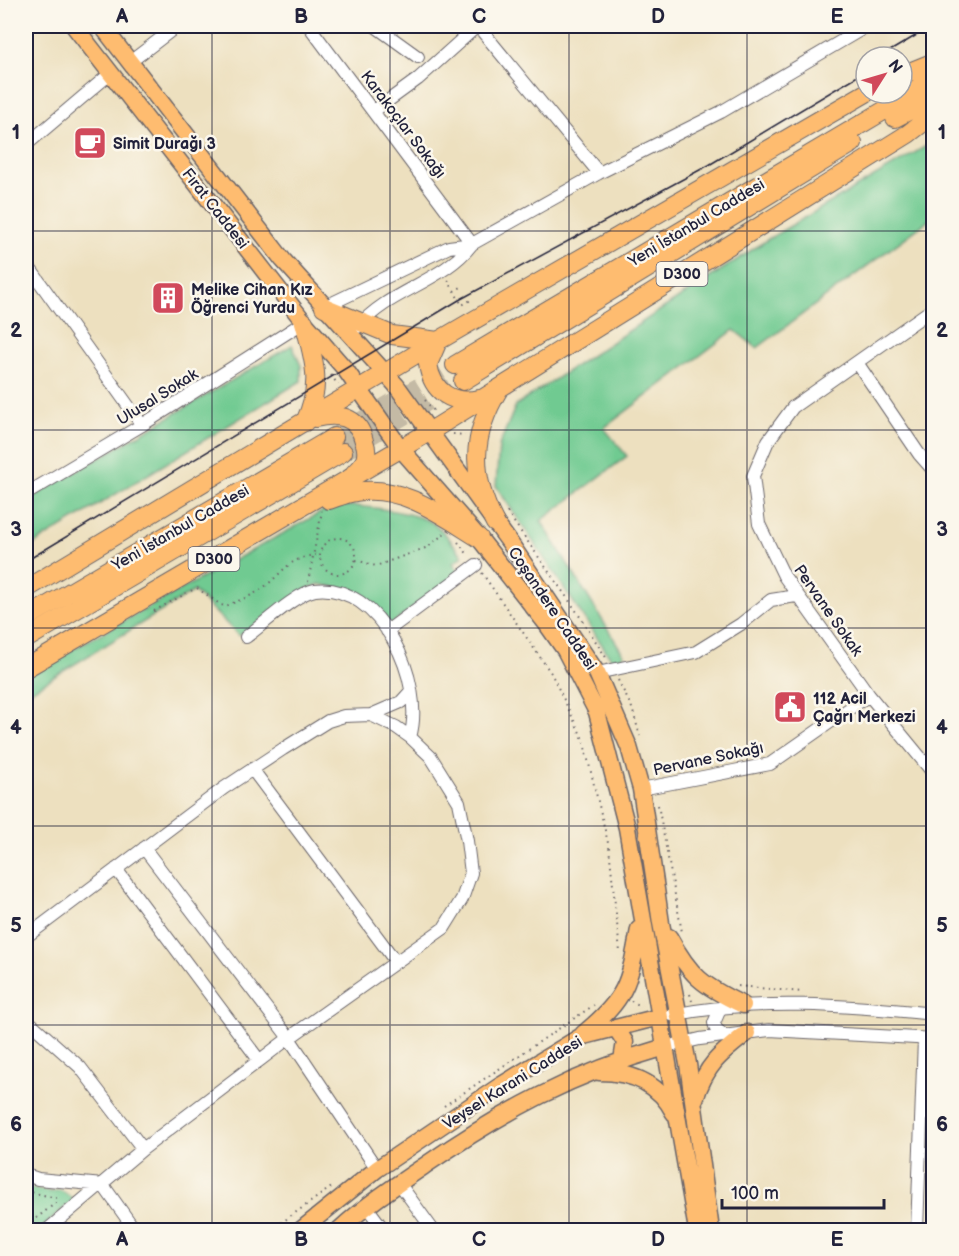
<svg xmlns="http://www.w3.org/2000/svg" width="959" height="1256" font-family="'Balsamiq Sans',sans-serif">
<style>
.green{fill:#6fca91;stroke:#487666;stroke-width:1.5}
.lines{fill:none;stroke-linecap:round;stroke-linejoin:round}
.highway-tunnel{stroke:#c4baa5;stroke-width:18;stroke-dasharray:18 9;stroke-linecap:butt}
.minor-casing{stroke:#696469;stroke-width:14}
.major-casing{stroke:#696469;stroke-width:19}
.highway-casing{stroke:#696469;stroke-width:20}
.path{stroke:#696469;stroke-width:2;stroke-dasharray:1.5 4.5;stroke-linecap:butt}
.minor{stroke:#fff;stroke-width:12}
.major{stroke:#febc70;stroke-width:16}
.highway{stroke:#febc70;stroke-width:18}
.tram{stroke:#22223b;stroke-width:1.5}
.grid{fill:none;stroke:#22223b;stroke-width:1.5;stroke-opacity:0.55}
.labels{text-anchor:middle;stroke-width:5;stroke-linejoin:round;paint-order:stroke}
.shield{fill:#fbf7ec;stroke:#636270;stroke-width:1.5}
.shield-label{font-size:15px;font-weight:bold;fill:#22223b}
.street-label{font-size:16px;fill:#22223b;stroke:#fbf7ec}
.poi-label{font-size:16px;font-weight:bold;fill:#22223b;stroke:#fbf7ec;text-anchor:start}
.neatline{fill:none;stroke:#22223b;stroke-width:2}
.grid-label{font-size:20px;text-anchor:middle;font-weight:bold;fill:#22223b}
</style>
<rect width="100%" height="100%" fill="#fbf7ec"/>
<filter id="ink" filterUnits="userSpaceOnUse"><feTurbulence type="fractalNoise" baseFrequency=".0167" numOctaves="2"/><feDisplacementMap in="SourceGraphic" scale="12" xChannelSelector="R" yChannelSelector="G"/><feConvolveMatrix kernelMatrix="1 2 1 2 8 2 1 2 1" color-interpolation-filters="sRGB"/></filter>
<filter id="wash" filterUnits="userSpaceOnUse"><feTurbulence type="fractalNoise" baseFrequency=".008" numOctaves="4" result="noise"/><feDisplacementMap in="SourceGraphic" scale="24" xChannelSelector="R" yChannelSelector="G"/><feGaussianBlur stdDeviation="1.35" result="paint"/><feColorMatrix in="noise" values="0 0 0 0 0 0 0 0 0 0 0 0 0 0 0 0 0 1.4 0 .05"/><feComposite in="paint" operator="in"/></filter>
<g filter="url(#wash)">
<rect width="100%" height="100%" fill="#ede0bf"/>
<path class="green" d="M 933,142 L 933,217 L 757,348 L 734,330 L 604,428 L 627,456 L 541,521 L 624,655 L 614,663 L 496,486 L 499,446 L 516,405 L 770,238 Z
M 292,345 L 301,366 L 301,381 L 26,549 L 26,501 Z
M 346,506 C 368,506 415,512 434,524 C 445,531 455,547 463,556 L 453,563 L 460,573 L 386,628 L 361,593 L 319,584 L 303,591 L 239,636 L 194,591 L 26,694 L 26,676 L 40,667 L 329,508 Z
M 26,1187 L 51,1192 L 60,1190 L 74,1199 L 40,1230 L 26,1230 Z"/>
</g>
<g filter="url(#ink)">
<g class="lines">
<path class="highway-tunnel" d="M 334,437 L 455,365
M 343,452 L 463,381"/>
<defs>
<path id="minor" d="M 309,26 L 472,244
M 375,26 L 418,57
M 478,26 L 599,173
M 130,62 L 177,26
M 374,111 L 418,79 L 477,26
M 26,145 L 111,73
M 26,263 L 142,425
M 324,307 L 449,247 L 472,244
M 934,308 L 793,407 L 768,441 L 753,476 L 759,524 L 784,576 L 869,695 L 934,774
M 358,327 C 389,290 443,282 472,244 L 599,173 L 721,112 L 867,26
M 858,364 L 919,454 L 934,471
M 26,494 L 142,425 L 304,322
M 387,631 L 476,565
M 246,637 C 263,625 296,593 315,590 C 381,582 426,683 410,737
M 597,673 L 696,652 L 741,624 L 771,600 L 796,596
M 371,715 L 401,702 L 411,691
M 252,769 L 396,962
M 641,789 L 770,764 L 869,695
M 144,848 L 289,1038 L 377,1169
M 116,869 L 259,1060
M 26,937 L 224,788 L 283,749 L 328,721 L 344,716 L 371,715 L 396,727 L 410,737 L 431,757 L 459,802 L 467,841 L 471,873 L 462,899 L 444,928 L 289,1038 L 143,1149 L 80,1067 L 26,1019
M 721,1007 L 714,1023 L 716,1029 L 725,1036
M 672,1015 C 759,998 846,1005 934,1014
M 665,1047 L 700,1039 L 769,1030 L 934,1039
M 26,1175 L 38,1179 L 103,1185 L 135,1230
M 399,1183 L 433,1230
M 366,1206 L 384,1230
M 47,1230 L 143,1149
M 917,1230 L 924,1039"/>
<path id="major" d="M 74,26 L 304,322 L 345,369 L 401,449 L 479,538 L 546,623 L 565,650 L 597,712 L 627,828 L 697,1230
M 102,26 L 283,260 L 396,385 L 510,543 L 597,673 L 629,747 L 641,789 L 661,923 L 688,1064 L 711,1230
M 669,937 C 690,976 703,986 743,1005
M 616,1028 L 625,1042 L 622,1060
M 583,1034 C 627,998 629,984 639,929
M 599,1072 C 631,1072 659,1083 674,1113
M 695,1099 C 706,1065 720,1054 747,1033
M 301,1230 L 377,1169 L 500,1086 L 580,1037 L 659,1017
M 339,1230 C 366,1205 396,1185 427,1164 C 504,1111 574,1073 665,1047"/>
<path id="highway" d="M 902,75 L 934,62
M 895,118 L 934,98
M 324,307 L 392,335 L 438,341
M 304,322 C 314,360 323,384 305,422
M 438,341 L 428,364 C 432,392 452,405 479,399
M 455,365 L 907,97 L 934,75
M 463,381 L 853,143
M 315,418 C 337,413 358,415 364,441 C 366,446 367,454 365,460 C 363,465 357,470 353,475
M 329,500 C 338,497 347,493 356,492 C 402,484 443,516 479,538
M 495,523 C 470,476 471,435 499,389
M 26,589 L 438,341 L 866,93
M 26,618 L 334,437
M 26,639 L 343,452
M 26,668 L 429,432 L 908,134 L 934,114"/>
</defs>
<use href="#minor" class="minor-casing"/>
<use href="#major" class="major-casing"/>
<use href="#highway" class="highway-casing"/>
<path class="path" d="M 448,280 L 462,305 L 471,300
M 454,291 L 463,286
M 331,375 L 338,385
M 425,400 L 435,412
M 453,434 L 465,435
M 507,512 L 575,609 L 607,659
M320 556a18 18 0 1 1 36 0a18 18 0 1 1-36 0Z
M 458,542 L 469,556
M 356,560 L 376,566 L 428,547 L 446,532
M 482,573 L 551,673 L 583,739 L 609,847 L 620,952
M 308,582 L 322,511
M 197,588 L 221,605 L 226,606 C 237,601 250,597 260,590 C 286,572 284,559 320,554
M 154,611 L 196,588
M 618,680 L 632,708 L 640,736
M 658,805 L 682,932
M 738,986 L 802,992
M 690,994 L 692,1001
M 631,1001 L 639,1005
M 444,1106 L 594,1005
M 26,1191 L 56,1198 L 57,1202 L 30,1223 L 29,1230
M 271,1230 L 333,1186"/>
<use href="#minor" class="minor"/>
<use href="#major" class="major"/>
<use href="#highway" class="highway"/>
<path class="tram" d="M 880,57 L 932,26
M 26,561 L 459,300 L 709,165 L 866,71"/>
</g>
</g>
<path class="grid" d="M 212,26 L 212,1230M 390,26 L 390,1230M 569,26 L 569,1230M 747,26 L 747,1230M 26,231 L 934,231M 26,430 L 934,430M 26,628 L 934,628M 26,826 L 934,826M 26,1025 L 934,1025"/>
<defs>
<symbol id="cafe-square" viewBox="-11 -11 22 22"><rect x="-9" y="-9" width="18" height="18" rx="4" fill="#d1495b" stroke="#fbf7ec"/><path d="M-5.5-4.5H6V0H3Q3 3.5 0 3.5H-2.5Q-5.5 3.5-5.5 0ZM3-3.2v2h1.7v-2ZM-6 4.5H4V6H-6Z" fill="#fff"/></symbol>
<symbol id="building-square" viewBox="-11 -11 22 22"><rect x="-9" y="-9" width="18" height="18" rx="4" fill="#d1495b" stroke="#fbf7ec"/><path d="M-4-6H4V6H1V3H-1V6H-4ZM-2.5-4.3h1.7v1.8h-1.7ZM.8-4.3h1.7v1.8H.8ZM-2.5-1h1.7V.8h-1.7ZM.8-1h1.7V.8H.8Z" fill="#fff"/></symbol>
<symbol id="civic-square" viewBox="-11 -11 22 22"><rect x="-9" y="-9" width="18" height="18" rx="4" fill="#d1495b" stroke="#fbf7ec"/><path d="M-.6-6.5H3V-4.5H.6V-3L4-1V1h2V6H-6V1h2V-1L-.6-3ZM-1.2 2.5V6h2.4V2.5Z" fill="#fff"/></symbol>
</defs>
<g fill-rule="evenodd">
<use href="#cafe-square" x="71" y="124" width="38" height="38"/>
<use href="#building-square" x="149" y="279" width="38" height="38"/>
<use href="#civic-square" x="771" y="688" width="38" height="38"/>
</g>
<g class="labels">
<g class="shield">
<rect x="656.5" y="262" width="51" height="24" rx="4.5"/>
<rect x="188.5" y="547" width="51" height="24" rx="4.5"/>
</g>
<g class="shield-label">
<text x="682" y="279">D300</text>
<text x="214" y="564">D300</text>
</g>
<g class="street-label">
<text transform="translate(404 124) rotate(53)" y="6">Karakoçlar Sokağı</text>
<text transform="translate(216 208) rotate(52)" y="6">Fırat Caddesi</text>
<text transform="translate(696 222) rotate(-31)" y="6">Yeni İstanbul Caddesi</text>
<text transform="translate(157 396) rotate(-32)" y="6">Ulusal Sokak</text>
<text transform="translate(180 527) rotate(-30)" y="6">Yeni İstanbul Caddesi</text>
<text transform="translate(553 608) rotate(56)" y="6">Coşandere Caddesi</text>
<text transform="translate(829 610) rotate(55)" y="6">Pervane Sokak</text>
<text transform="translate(708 758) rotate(-12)" y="6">Pervane Sokağı</text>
<text transform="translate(512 1082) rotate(-32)" y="6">Veysel Karani Caddesi</text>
</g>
<g class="poi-label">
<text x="113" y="149">Simit Durağı 3</text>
<text x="191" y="295">Melike Cihan Kız<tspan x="191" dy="18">Öğrenci Yurdu</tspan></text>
<text x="813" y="704">112 Acil<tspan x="813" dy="18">Çağrı Merkezi</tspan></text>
</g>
</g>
<rect width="959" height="1256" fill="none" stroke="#fbf7ec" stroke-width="66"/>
<g transform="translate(884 75) rotate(53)"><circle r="28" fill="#fbf7ec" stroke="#a4a2a5" stroke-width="1.5"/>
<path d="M0-4.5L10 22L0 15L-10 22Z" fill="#d1495b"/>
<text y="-9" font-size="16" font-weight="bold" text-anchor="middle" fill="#22223b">N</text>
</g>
<path d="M722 1199v9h162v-9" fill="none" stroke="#22223b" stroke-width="3"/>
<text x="731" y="1199" font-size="18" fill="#22223b" stroke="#fbf7ec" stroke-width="4.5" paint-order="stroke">100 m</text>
<rect x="33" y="33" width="893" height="1190" class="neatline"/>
<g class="grid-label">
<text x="122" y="23">A</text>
<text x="301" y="23">B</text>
<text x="479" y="23">C</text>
<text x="658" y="23">D</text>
<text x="837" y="23">E</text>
<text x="16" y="139">1</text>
<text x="942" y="139">1</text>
<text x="16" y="337">2</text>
<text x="942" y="337">2</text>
<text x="16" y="536">3</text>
<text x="942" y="536">3</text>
<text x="16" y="734">4</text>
<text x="942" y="734">4</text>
<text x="16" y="932">5</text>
<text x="942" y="932">5</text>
<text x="16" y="1131">6</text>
<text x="942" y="1131">6</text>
<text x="122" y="1246">A</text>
<text x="301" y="1246">B</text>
<text x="479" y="1246">C</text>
<text x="658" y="1246">D</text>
<text x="837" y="1246">E</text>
</g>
</svg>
